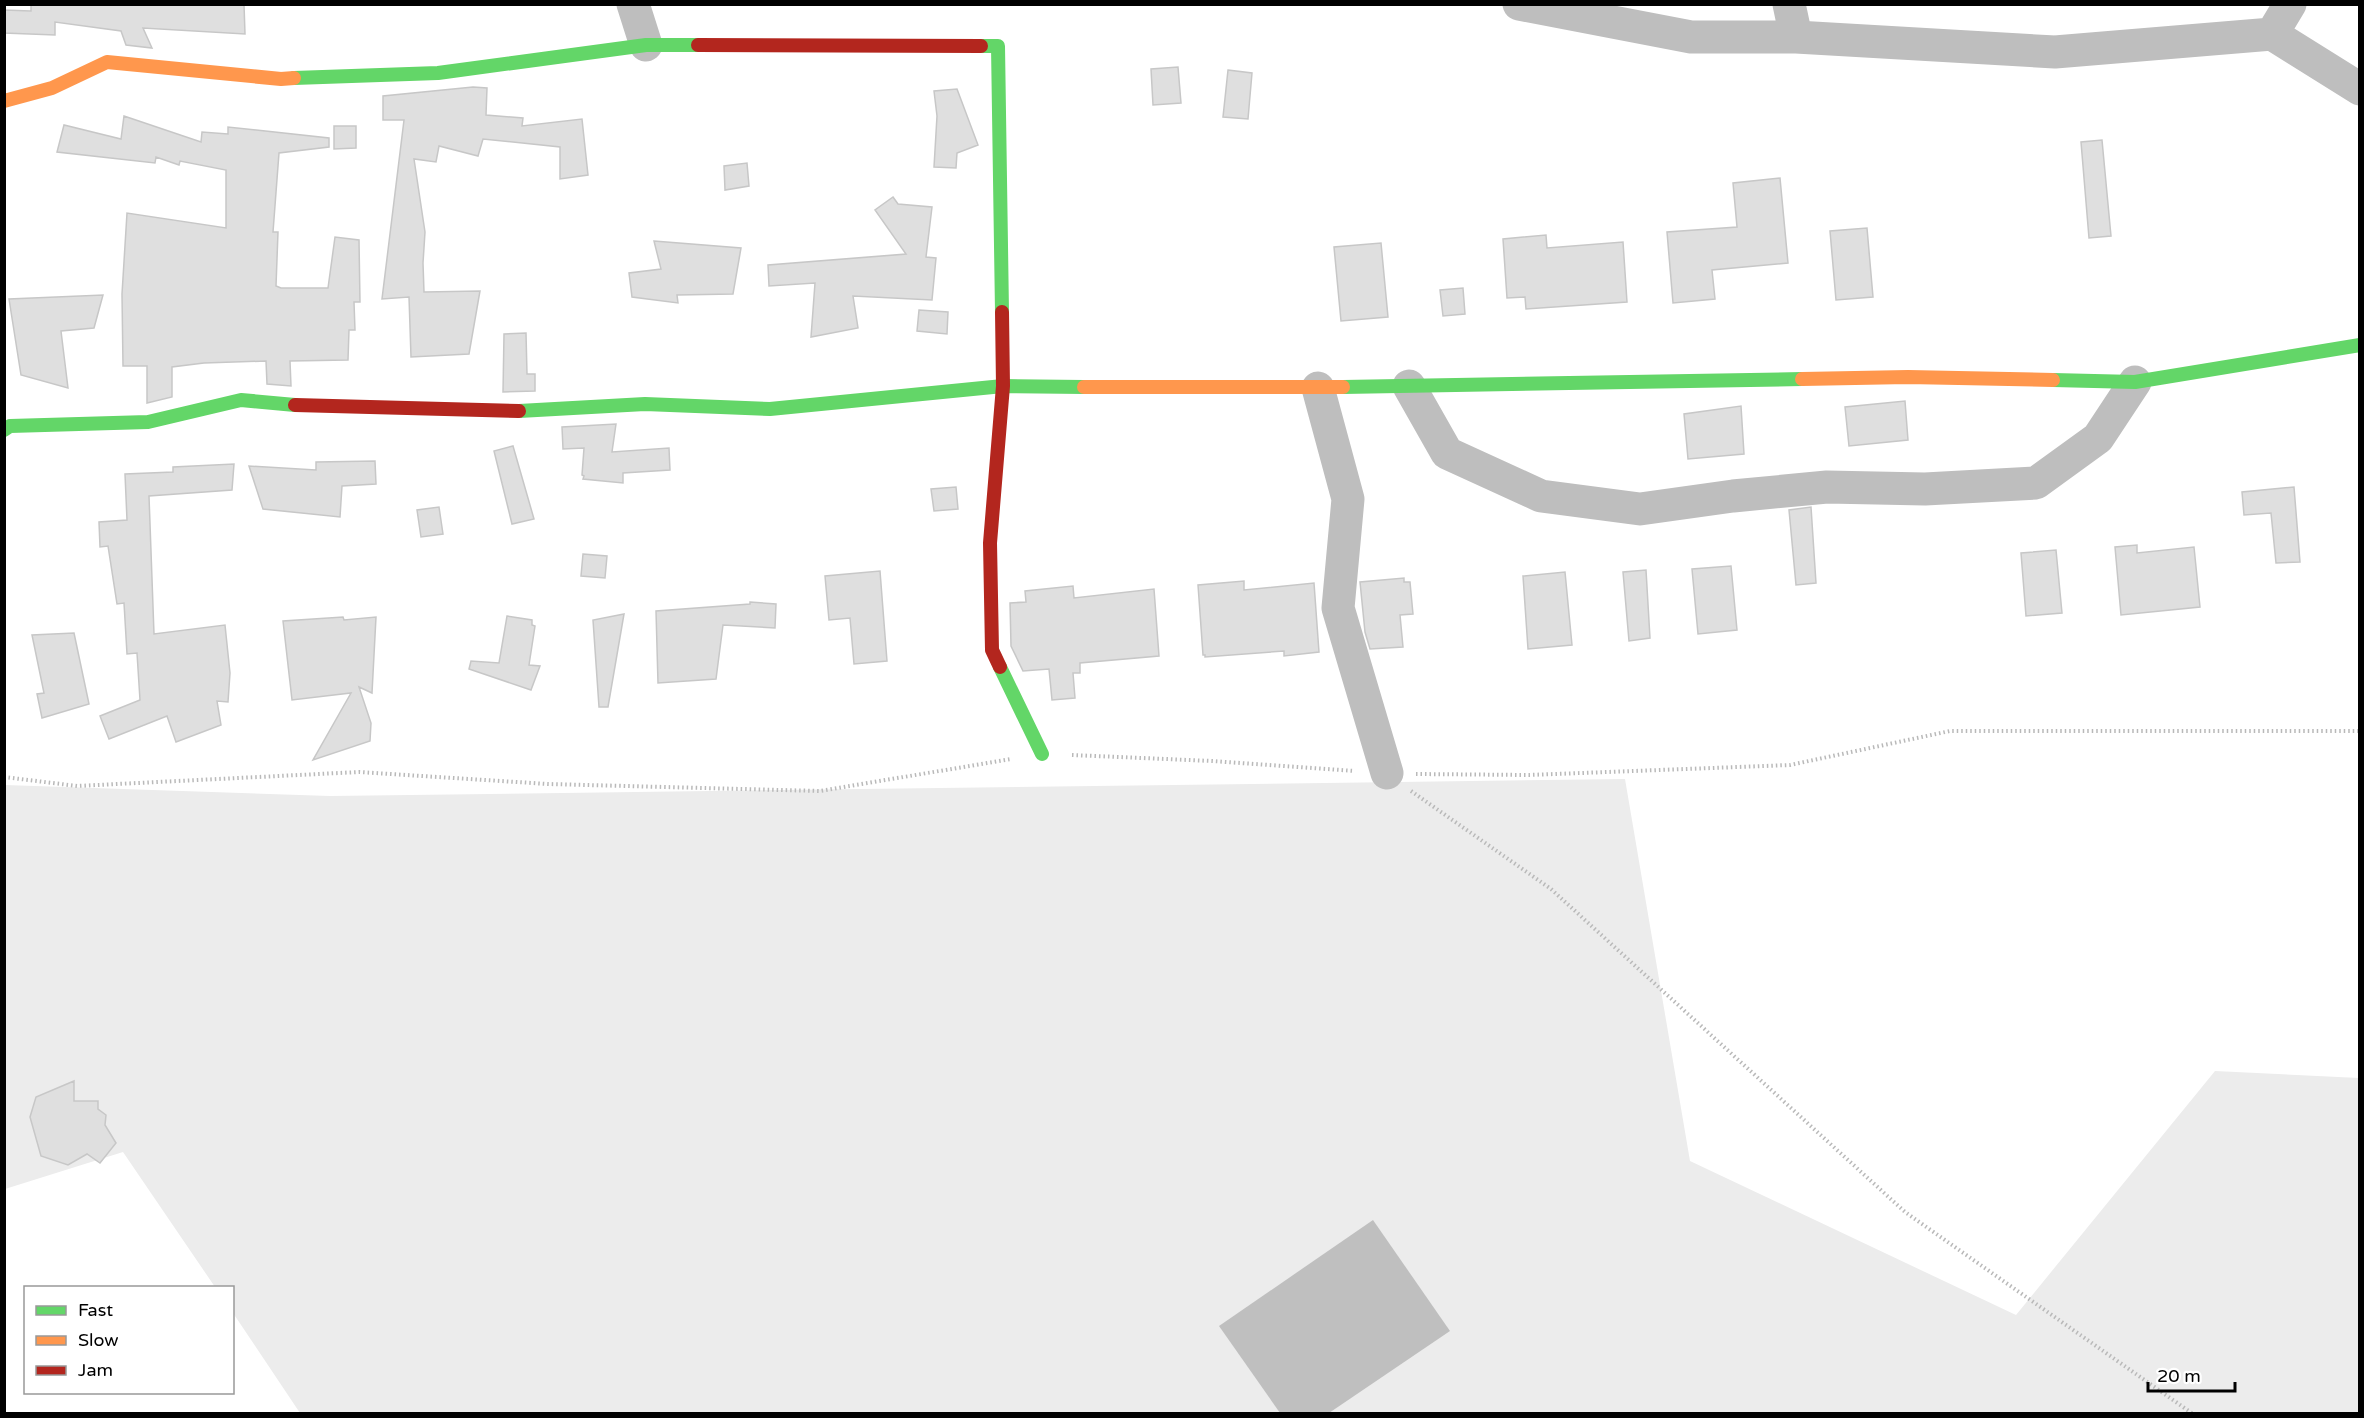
<svg xmlns="http://www.w3.org/2000/svg" width="2364" height="1418" font-family="'Varela Round',sans-serif">
<style>
.green{fill:#ececec}
.water{fill:#bfbfbf}
.building{fill:#dfdfdf;stroke:#c7c7c7;stroke-width:1.5}
.lines{fill:none;stroke-linecap:round;stroke-linejoin:round}
.path{stroke:#b9b9b9;stroke-width:4;stroke-dasharray:1.5 3;stroke-linecap:butt}
.street{stroke:#bebebe;stroke-width:33}
.fast{stroke:#63d668;stroke-width:14}
.slow{stroke:#ff974d;stroke-width:14}
.jam{stroke:#b3261e;stroke-width:14}
</style>
<rect width="100%" height="100%" fill="#fff"/>
<path class="green" d="M 1625,779 L 1690,1161 L 2016,1315 L 2215,1071 L 2359,1078 L 2359,1413 L 300,1413 L 233,1313 L 232,1288 L 215,1287 L 123,1152 L 5,1189 L 5,785 L 330,796 Z"/>
<path class="water" d="M 1373,1220 L 1450,1331 L 1329,1413 L 1280,1413 L 1219,1326 Z"/>
<path class="building" d="M 31,4 L 244,4 L 245,34 L 143,28 L 152,48 L 126,45 L 121,31 L 55,22 L 55,35 L 4,33 L 4,10 L 31,11 Z
M 1178,67 L 1181,103 L 1153,105 L 1151,69 Z
M 1228,70 L 1252,73 L 1248,119 L 1223,117 Z
M 473,87 L 487,88 L 486,115 L 523,118 L 522,126 L 582,119 L 588,175 L 560,179 L 560,147 L 483,139 L 478,156 L 439,146 L 436,162 L 414,159 L 425,232 L 423,263 L 424,292 L 480,291 L 469,354 L 411,357 L 409,297 L 382,299 L 404,120 L 383,120 L 383,96 Z
M 957,89 L 978,145 L 957,153 L 956,168 L 934,167 L 937,116 L 934,91 Z
M 124,116 L 201,142 L 202,132 L 228,134 L 228,127 L 329,138 L 329,147 L 279,153 L 273,232 L 278,232 L 276,286 L 281,288 L 328,288 L 335,237 L 359,240 L 360,302 L 354,302 L 355,330 L 349,330 L 348,360 L 290,361 L 291,386 L 267,384 L 266,361 L 204,363 L 172,367 L 172,397 L 147,403 L 147,366 L 123,366 L 122,294 L 127,213 L 226,228 L 226,170 L 180,161 L 179,165 L 156,157 L 155,163 L 57,152 L 64,125 L 121,139 Z
M 334,126 L 356,126 L 356,148 L 334,149 Z
M 2102,140 L 2111,236 L 2089,238 L 2081,142 Z
M 747,163 L 749,186 L 725,190 L 724,166 Z
M 1780,178 L 1788,263 L 1712,270 L 1715,299 L 1673,303 L 1667,232 L 1737,227 L 1733,183 Z
M 893,197 L 898,204 L 932,207 L 926,257 L 936,258 L 932,300 L 853,296 L 858,328 L 811,337 L 815,283 L 769,286 L 768,265 L 906,254 L 875,210 Z
M 1867,228 L 1873,297 L 1836,300 L 1830,231 Z
M 1546,235 L 1547,248 L 1623,242 L 1627,302 L 1526,309 L 1525,297 L 1507,298 L 1503,239 Z
M 654,241 L 741,248 L 733,294 L 677,295 L 678,303 L 632,297 L 629,273 L 661,269 Z
M 1381,243 L 1388,317 L 1341,321 L 1334,247 Z
M 1463,288 L 1465,314 L 1443,316 L 1440,290 Z
M 103,295 L 94,328 L 61,331 L 68,388 L 21,375 L 9,299 Z
M 919,310 L 948,312 L 947,334 L 917,331 Z
M 526,333 L 527,374 L 535,374 L 535,391 L 503,392 L 504,334 Z
M 1905,401 L 1908,440 L 1849,446 L 1845,407 Z
M 1741,406 L 1744,454 L 1688,459 L 1684,414 Z
M 616,424 L 612,452 L 669,448 L 670,470 L 623,473 L 623,483 L 583,479 L 584,476 L 582,475 L 584,448 L 563,449 L 562,427 Z
M 513,446 L 534,519 L 512,524 L 494,451 Z
M 375,461 L 376,484 L 342,486 L 340,517 L 263,509 L 249,466 L 316,470 L 316,462 Z
M 234,464 L 232,490 L 149,496 L 154,634 L 225,625 L 230,673 L 228,702 L 217,701 L 221,725 L 176,742 L 167,716 L 109,739 L 100,716 L 140,700 L 137,653 L 127,654 L 124,603 L 117,604 L 108,546 L 100,547 L 99,522 L 127,520 L 125,474 L 173,472 L 173,467 Z
M 956,487 L 958,509 L 934,511 L 931,489 Z
M 2294,487 L 2300,562 L 2276,563 L 2271,513 L 2244,515 L 2242,492 Z
M 439,507 L 443,534 L 421,537 L 417,510 Z
M 1811,507 L 1816,583 L 1796,585 L 1789,510 Z
M 2137,545 L 2137,553 L 2194,547 L 2200,607 L 2121,615 L 2115,547 Z
M 2056,550 L 2062,613 L 2026,616 L 2021,553 Z
M 583,554 L 607,556 L 605,578 L 581,576 Z
M 1731,566 L 1737,630 L 1698,634 L 1692,569 Z
M 1646,570 L 1650,638 L 1629,641 L 1623,572 Z
M 880,571 L 887,661 L 854,664 L 850,618 L 829,620 L 825,576 Z
M 1565,572 L 1572,645 L 1528,649 L 1523,576 Z
M 1404,578 L 1404,582 L 1410,582 L 1413,614 L 1400,615 L 1403,647 L 1370,649 L 1365,632 L 1360,582 Z
M 1244,581 L 1244,590 L 1314,583 L 1319,652 L 1284,656 L 1284,651 L 1205,657 L 1205,655 L 1203,655 L 1198,585 Z
M 1073,586 L 1074,598 L 1154,589 L 1159,656 L 1080,663 L 1080,673 L 1073,673 L 1075,698 L 1052,700 L 1049,669 L 1023,671 L 1011,646 L 1010,603 L 1026,602 L 1025,591 Z
M 750,602 L 776,604 L 775,628 L 723,625 L 716,679 L 658,683 L 656,611 L 750,604 Z
M 624,614 L 608,707 L 599,707 L 593,620 Z
M 507,616 L 532,620 L 532,625 L 535,626 L 529,665 L 540,666 L 531,690 L 469,669 L 471,661 L 499,663 Z
M 343,617 L 344,620 L 376,617 L 372,693 L 359,687 L 371,723 L 370,741 L 313,760 L 351,693 L 292,700 L 283,621 Z
M 74,633 L 89,704 L 42,718 L 37,694 L 44,693 L 32,635 Z
M 74,1081 L 74,1101 L 98,1101 L 98,1109 L 106,1115 L 105,1125 L 116,1143 L 100,1163 L 87,1154 L 68,1165 L 41,1156 L 30,1117 L 36,1097 Z"/>
<g class="lines">
<path class="path" d="M 1072,755 L 1212,761 L 1355,771
M 1416,774 L 1529,775 L 1790,765 L 1950,731 L 2360,731
M 4,777 L 77,786 L 359,772 L 548,784 L 820,791 L 1011,759
M 1411,791 L 1551,889 L 1905,1212 L 2193,1414"/>
<path class="street" d="M 633,4 L 646,45
M 1519,4 L 1691,37 L 1796,37 L 2055,52 L 2272,34 L 2360,89
M 1789,4 L 1796,37
M 2272,34 L 2290,4
M 1409,386 L 1447,453 L 1541,496 L 1640,509 L 1733,496 L 1827,487 L 1925,489 L 2036,483 L 2098,438 L 2135,382
M 1318,388 L 1348,499 L 1338,608 L 1387,773"/>
<path class="fast" d="M 981,46 L 998,46 L 1002,312
M 294,78 L 438,73 L 646,45 L 698,45
M 2053,380 L 2135,382 L 2360,345
M 1343,387 L 1802,379
M 519,411 L 645,404 L 770,409 L 1003,386 L 1084,387
M 4,430 L 10,426 L 148,422 L 241,400 L 295,405
M 1000,667 L 1042,754"/>
<path class="slow" d="M 4,101 L 52,88 L 107,62 L 281,79 L 294,78
M 1802,379 L 1908,377 L 2053,380
M 1084,387 L 1343,387"/>
<path class="jam" d="M 698,45 L 981,46
M 295,405 L 519,411
M 1000,667 L 992,650 L 990,543 L 1003,386 L 1002,312"/>
</g>
<rect width="2364" height="1418" fill="none" stroke="#000000" stroke-width="12"/>
<rect x="24" y="1286" width="210" height="108" fill="#ffffff" stroke="#999999" stroke-width="1.5"/>
<rect x="36" y="1306" width="30" height="9" fill="#63d668" stroke="#999999" stroke-width="1.5"/>
<text x="78" y="1316" font-size="18" fill="#000000">Fast</text>
<rect x="36" y="1336" width="30" height="9" fill="#ff974d" stroke="#999999" stroke-width="1.5"/>
<text x="78" y="1346" font-size="18" fill="#000000">Slow</text>
<rect x="36" y="1366" width="30" height="9" fill="#b3261e" stroke="#999999" stroke-width="1.5"/>
<text x="78" y="1376" font-size="18" fill="#000000">Jam</text>
<path d="M2148 1382v9h87v-9" fill="none" stroke="#000000" stroke-width="3"/>
<text x="2157" y="1382" font-size="18" fill="#000000" stroke="#ffffff" stroke-width="4.5" paint-order="stroke">20 m</text>
</svg>
